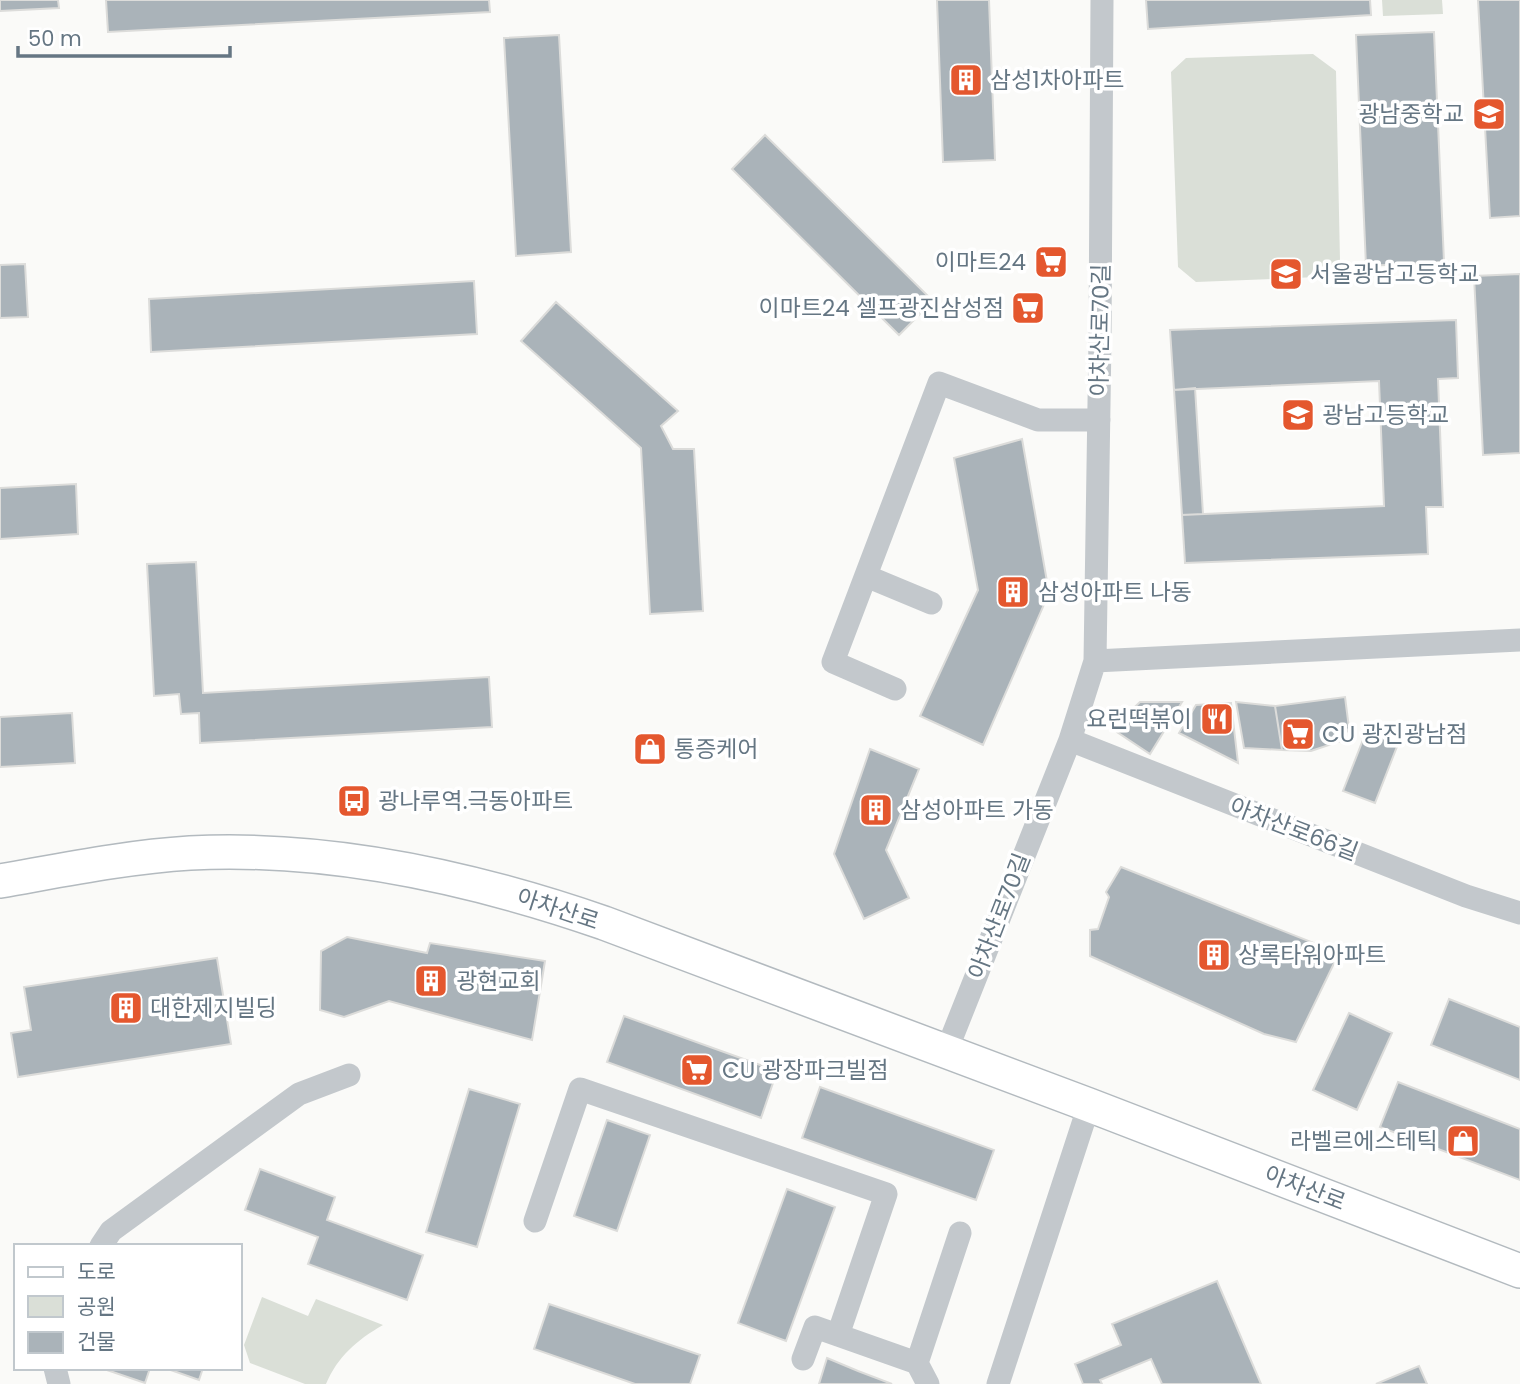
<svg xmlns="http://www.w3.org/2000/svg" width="1520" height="1384" font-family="Poppins,'Noto Sans KR',sans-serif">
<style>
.green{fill:#dadfd7}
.building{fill:#aab3b9;stroke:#dcdcda;stroke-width:2}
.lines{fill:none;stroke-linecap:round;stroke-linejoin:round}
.secondary-casing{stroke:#b3babf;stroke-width:36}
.minor{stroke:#c3c8cc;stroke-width:23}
.secondary{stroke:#fff;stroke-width:33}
.labels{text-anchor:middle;stroke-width:7;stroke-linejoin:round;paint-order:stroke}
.poi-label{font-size:23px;fill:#657683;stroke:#fff;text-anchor:start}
.street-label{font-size:23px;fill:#657683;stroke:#fff}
</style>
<rect width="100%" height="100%" fill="#fafaf8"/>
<path class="green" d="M 1382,0 L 1442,0 L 1443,14 L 1383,16 Z
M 1313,54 L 1336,71 L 1340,260 L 1318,277 L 1196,282 L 1178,267 L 1171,72 L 1186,58 Z
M 262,1297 L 308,1316 L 316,1299 L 383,1325 C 357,1340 338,1356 326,1384 L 305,1384 L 250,1363 L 244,1345 Z"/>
<path class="building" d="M 0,0 L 58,0 L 59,8 L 0,11 Z
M 106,0 L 489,0 L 490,12 L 108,32 Z
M 937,0 L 989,0 L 995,160 L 943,162 Z
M 1146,0 L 1370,0 L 1371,15 L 1148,29 Z
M 1478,0 L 1520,0 L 1520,216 L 1490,218 Z
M 1434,32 L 1444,262 L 1366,266 L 1356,35 Z
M 559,35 L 571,252 L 516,256 L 504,38 Z
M 765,135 L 933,301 L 899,335 L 732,169 Z
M 25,264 L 28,317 L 0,318 L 0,265 Z
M 1520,274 L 1520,453 L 1483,455 L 1474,276 Z
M 474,281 L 477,334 L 151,352 L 149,299 Z
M 556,302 L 678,411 L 661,426 L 673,449 L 694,449 L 703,611 L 650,614 L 641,448 L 521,341 Z
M 1456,320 L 1458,378 L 1438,379 L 1443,507 L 1426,507 L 1428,554 L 1185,563 L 1182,515 L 1384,506 L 1379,381 L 1174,390 L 1170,330 Z
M 1195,388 L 1203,514 L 1182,515 L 1174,390 Z
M 1022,439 L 1049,593 L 983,745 L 920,716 L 978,590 L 954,458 Z
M 76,484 L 78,534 L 0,539 L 0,488 Z
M 196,562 L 203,693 L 489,677 L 492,727 L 200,743 L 199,713 L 181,714 L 179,694 L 154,696 L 147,564 Z
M 1345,697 L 1349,728 L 1341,741 L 1311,751 L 1282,750 L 1275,706 Z
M 1140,702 L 1182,702 L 1150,754 L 1117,732 L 1120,721 Z
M 1236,702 L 1275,706 L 1282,750 L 1244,748 Z
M 1231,703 L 1238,763 L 1179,733 L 1196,705 Z
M 72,713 L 75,763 L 0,767 L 0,717 Z
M 1366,732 L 1398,744 L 1375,803 L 1343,791 Z
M 870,749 L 919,769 L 886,850 L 909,898 L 864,919 L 834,854 Z
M 1121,867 L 1339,953 L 1296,1042 L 1264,1034 L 1090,956 L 1090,930 L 1098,929 L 1109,897 L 1106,892 Z
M 347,937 L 427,953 L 430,943 L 545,961 L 532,1040 L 389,1001 L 344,1017 L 320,1010 L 321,951 Z
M 217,958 L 231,1044 L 18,1077 L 11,1033 L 31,1030 L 24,987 Z
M 1449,999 L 1520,1027 L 1520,1080 L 1431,1045 Z
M 1349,1013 L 1392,1033 L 1357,1110 L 1313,1090 Z
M 624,1016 L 777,1071 L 761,1118 L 607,1062 Z
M 1398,1082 L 1520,1129 L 1520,1180 L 1380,1127 Z
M 820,1087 L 994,1150 L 976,1200 L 802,1138 Z
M 469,1089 L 520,1104 L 477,1247 L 426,1232 Z
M 607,1120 L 650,1135 L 617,1231 L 574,1216 Z
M 260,1169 L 335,1197 L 327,1220 L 423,1255 L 407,1300 L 308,1264 L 318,1237 L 245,1210 Z
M 787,1189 L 835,1207 L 786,1341 L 738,1323 Z
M 1217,1281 L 1261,1384 L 1162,1384 L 1151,1359 L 1100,1380 L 1102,1384 L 1083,1384 L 1075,1364 L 1121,1345 L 1112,1324 Z
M 549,1304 L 700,1355 L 690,1384 L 635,1384 L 534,1349 Z
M 827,1358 L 858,1371 L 892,1384 L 819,1384 Z
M 1419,1366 L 1427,1384 L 1376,1384 Z
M 101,1368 L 150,1368 L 145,1383 Z
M 165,1368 L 203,1368 L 199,1380 Z"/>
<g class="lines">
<defs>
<path id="secondary" d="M 0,881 C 63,870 126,857 190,853 C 328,846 474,878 604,923 L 1089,1105 L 1520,1271"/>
</defs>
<use href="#secondary" class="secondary-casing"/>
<path class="minor" d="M 866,576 L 931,603
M 1095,661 L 1100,339 L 1102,0
M 895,689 L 833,662 L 939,383 L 1038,420 L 1099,420
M 1070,740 L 1466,896 L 1520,913
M 949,1054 L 950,1042 L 1070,740 L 1095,661 L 1520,640
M 535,1221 L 580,1089 L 886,1194 L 838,1335
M 101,1246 L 111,1231 L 299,1094 L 349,1075
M 803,1359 L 815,1327 L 917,1363 L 928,1384
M 917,1363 L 960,1233
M 55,1368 L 59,1384
M 998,1384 L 1089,1105"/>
<use href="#secondary" class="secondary"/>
</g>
<defs>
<symbol id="building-square" viewBox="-11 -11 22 22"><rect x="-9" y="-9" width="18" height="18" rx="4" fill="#e4572e" stroke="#fff"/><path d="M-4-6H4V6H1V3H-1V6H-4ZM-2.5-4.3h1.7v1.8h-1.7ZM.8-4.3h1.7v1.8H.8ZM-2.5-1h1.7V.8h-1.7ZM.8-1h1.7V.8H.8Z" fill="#fff"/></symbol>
<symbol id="school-square" viewBox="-11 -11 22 22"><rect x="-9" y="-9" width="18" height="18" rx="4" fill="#e4572e" stroke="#fff"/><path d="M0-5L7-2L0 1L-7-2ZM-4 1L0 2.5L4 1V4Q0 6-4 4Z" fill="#fff"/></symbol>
<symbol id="supermarket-square" viewBox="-11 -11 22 22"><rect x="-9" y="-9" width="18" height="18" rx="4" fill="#e4572e" stroke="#fff"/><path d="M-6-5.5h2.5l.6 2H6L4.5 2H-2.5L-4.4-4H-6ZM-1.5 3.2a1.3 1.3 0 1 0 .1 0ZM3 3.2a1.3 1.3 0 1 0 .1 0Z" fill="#fff"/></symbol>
<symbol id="restaurant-square" viewBox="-11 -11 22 22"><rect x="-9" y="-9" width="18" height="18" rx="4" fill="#e4572e" stroke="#fff"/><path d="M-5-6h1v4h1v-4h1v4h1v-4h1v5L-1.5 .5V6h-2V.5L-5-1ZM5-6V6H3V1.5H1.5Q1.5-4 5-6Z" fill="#fff"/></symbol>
<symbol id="shop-square" viewBox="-11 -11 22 22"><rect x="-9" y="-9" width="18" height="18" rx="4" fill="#e4572e" stroke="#fff"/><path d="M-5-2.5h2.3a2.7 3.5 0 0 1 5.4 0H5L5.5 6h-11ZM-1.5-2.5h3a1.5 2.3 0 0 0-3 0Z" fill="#fff"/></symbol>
<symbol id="bus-square" viewBox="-11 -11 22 22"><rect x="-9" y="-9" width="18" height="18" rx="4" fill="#e4572e" stroke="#fff"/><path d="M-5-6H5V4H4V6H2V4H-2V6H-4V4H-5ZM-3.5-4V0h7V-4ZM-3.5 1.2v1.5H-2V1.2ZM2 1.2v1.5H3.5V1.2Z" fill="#fff"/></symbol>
</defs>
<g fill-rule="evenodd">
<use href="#building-square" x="947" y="61" width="38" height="38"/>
<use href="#school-square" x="1470" y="95" width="38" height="38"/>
<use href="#supermarket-square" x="1032" y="243" width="38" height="38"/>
<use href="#school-square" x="1267" y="255" width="38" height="38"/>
<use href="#supermarket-square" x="1009" y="289" width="38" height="38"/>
<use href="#school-square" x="1279" y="396" width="38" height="38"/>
<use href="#building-square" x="994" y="573" width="38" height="38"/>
<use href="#restaurant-square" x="1198" y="700" width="38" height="38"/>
<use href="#supermarket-square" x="1279" y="715" width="38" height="38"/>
<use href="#shop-square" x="631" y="730" width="38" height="38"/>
<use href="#bus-square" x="335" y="782" width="38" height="38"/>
<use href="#building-square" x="857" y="791" width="38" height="38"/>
<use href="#building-square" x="1195" y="936" width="38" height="38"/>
<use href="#building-square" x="412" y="962" width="38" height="38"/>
<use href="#building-square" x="107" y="989" width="38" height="38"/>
<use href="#supermarket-square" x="678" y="1051" width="38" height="38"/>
<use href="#shop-square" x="1444" y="1122" width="38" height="38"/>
</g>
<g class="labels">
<g class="poi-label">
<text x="990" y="88">삼성1차아파트</text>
<text x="1464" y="122" text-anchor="end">광남중학교</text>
<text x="1026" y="270" text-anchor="end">이마트24</text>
<text x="1310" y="282">서울광남고등학교</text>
<text x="1004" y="316" text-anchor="end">이마트24 셀프광진삼성점</text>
<text x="1322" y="423">광남고등학교</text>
<text x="1038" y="600">삼성아파트 나동</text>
<text x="1192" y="727" text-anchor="end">요런떡볶이</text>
<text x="1322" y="742">CU 광진광남점</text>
<text x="674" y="757">통증케어</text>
<text x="378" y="809">광나루역.극동아파트</text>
<text x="900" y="818">삼성아파트 가동</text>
<text x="1238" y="963">상록타워아파트</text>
<text x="456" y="989">광현교회</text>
<text x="150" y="1016">대한제지빌딩</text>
<text x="722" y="1078">CU 광장파크빌점</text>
<text x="1438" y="1149" text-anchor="end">라벨르에스테틱</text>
</g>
<g class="street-label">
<text transform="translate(1100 330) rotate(-89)" y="8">아차산로70길</text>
<text transform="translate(1294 829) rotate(21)" y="8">아차산로66길</text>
<text transform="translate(558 909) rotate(18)" y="8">아차산로</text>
<text transform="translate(999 916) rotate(-69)" y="8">아차산로70길</text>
<text transform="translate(1305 1188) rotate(21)" y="8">아차산로</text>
</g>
</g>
<rect x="14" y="1244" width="228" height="126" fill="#ffffff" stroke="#c1c8cd" stroke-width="2"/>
<rect x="28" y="1267" width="35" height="10" fill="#ffffff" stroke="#c1c8cd" stroke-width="2"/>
<text x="77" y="1279" font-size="21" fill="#657683">도로</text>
<rect x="28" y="1296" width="35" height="21" fill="#dadfd7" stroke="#c1c8cd" stroke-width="2"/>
<text x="77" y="1314" font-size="21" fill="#657683">공원</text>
<rect x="28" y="1332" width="35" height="21" fill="#aab3b9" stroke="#c1c8cd" stroke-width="2"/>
<text x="77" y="1349" font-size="21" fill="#657683">건물</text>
<path d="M18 46v10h212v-10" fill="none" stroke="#657683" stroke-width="3.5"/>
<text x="28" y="46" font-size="21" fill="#657683" stroke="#ffffff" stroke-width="5" paint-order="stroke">50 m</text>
</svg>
